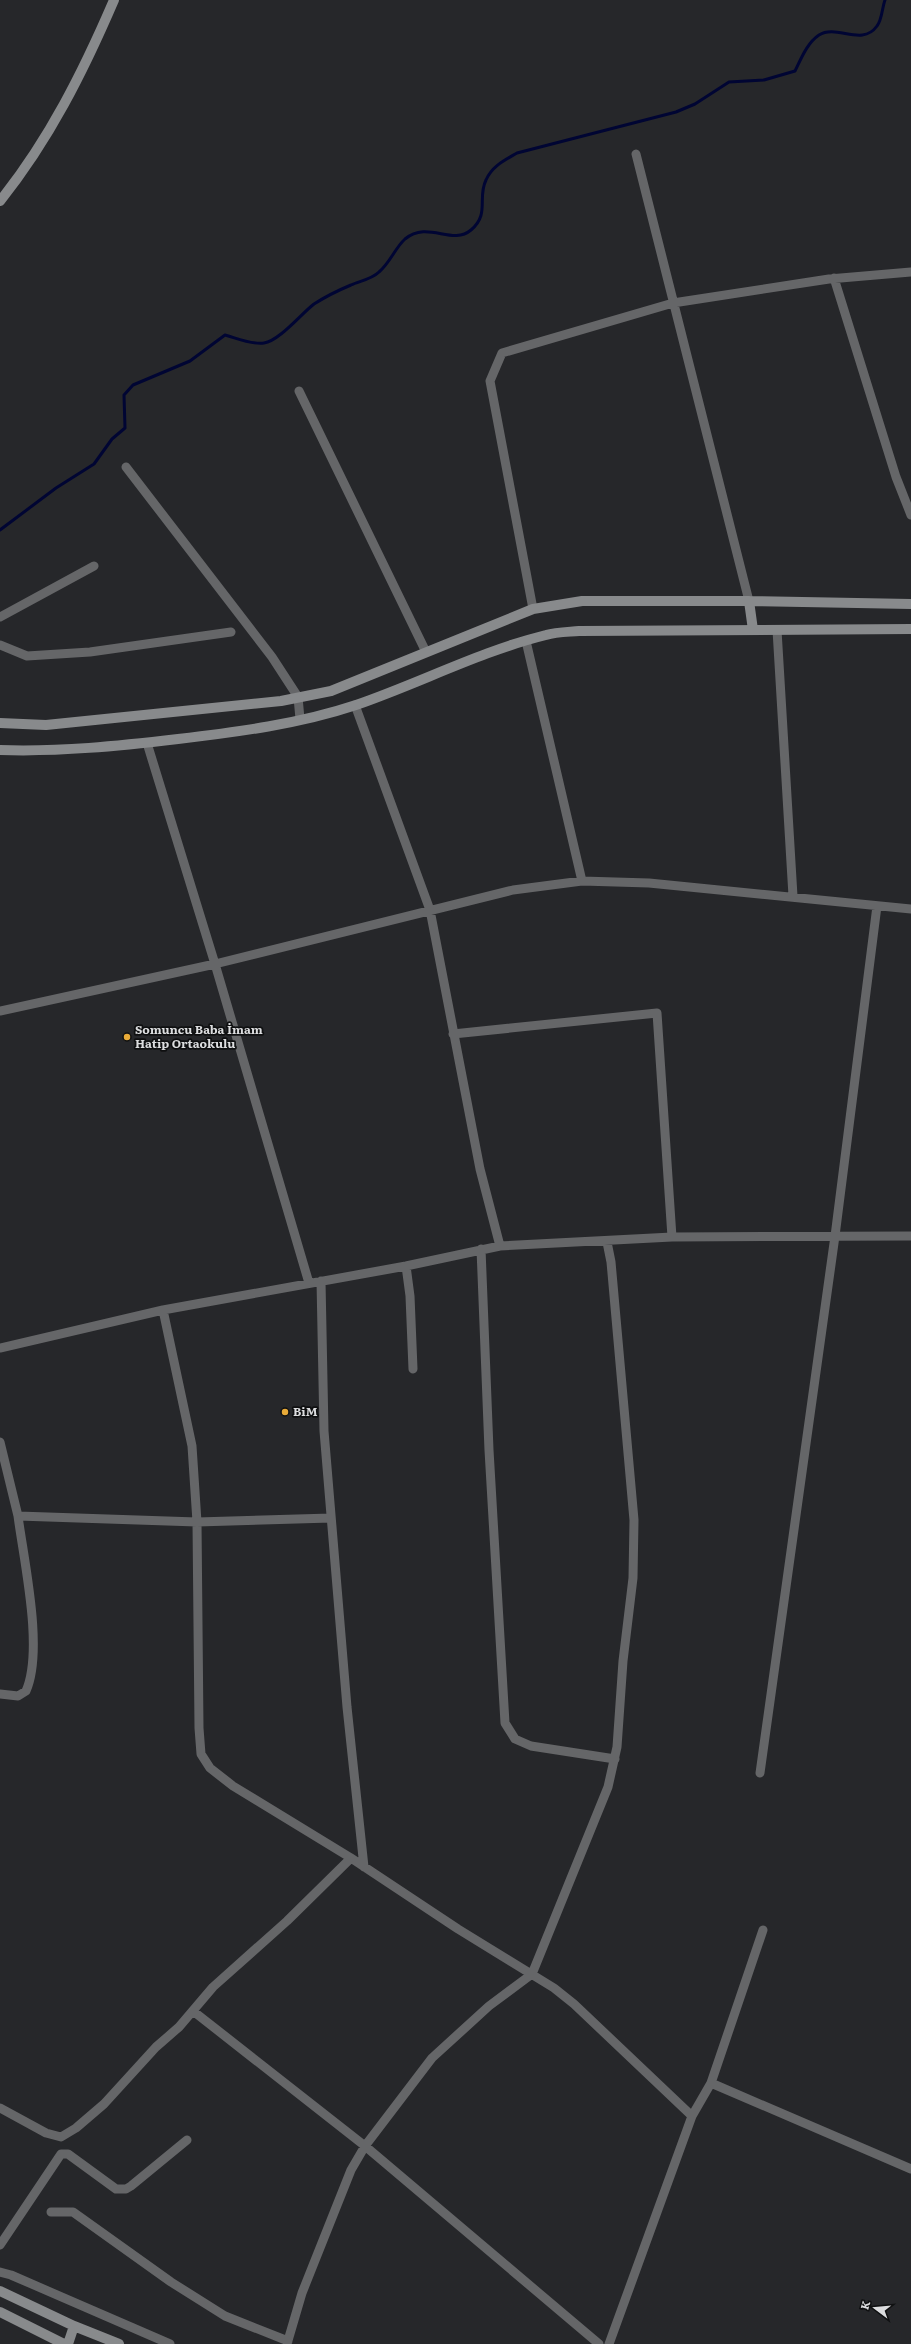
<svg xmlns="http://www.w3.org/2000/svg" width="911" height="2344" font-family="Literata,serif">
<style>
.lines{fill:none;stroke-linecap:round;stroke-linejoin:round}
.stream{stroke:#000533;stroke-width:3}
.street{stroke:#656668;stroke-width:9}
.secondary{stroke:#888a8c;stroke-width:10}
.poi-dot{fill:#e9ab38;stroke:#0f1011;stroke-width:1.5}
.labels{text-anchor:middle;stroke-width:3.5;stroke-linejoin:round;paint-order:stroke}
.poi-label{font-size:12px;font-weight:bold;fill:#dcdddf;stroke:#0f1011;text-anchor:start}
</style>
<rect width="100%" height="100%" fill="#26272a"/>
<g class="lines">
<path class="stream" d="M 0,530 L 56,488 L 94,464 L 112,439 L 125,428 L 124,395 L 133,385 L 190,361 L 225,335 C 236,338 252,345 264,343 C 279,341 301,314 314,304 C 325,297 339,290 351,285 C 360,281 372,279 379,272 C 390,263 395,248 405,239 C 428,220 452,246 471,230 C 490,214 477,198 486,180 C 492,166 505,160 517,153 L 676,112 L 695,104 L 729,82 L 764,80 L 795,71 C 801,59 807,43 819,35 C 837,24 862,47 877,26 C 882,20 882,8 885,0"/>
<path class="street" d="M 636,154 L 749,601
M 834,278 L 896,477 L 911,515
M 299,391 L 426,652
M 126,467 L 272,657 L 298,697 L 300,719
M 533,609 L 490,381 L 502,353 L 673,303 L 829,279 L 911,272
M 0,617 L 94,566
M 777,630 L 793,896
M 526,641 L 582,881
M 0,645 L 27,656 L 90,652 L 231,632
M 355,705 L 430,910 L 480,1169 L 500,1246
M 147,743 L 215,964 L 513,890 L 582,881 L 649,883 L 911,909
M 0,1011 L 215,964 L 309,1283
M 453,1034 L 657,1013 L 672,1237
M 481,1249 L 489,1450 L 505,1723 L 515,1739 L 531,1746 L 615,1759
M 406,1266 L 410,1296 L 413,1369
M 321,1281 L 324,1431 L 347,1707 L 364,1867
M 163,1310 L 192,1446 L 197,1522 L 199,1728 L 201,1754 L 210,1768 L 233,1786 L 351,1858 L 458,1929 L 554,1988 L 574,2004 L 692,2116
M 0,1348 L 163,1310 L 406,1266 L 500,1246 L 672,1237 L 911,1236
M 0,1442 L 18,1516 L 197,1522 L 331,1518
M 0,1694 L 18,1696 L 26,1691 C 44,1650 24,1562 18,1516
M 760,1773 L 835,1236 L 877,906
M 193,2011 L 365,2146 L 599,2344
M 711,2083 L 911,2169
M 0,2108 L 46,2133 L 61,2137 L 76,2128 L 104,2104 L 156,2047 L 179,2027 L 213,1987 L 287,1921 L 351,1858
M 51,2212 L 73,2212 L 171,2282 L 225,2316 L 288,2341
M 0,2245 L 61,2154 L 68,2154 L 116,2189 L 126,2189 L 131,2186 L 187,2140
M 0,2272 L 11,2275 L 170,2344
M 287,2344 L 302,2293 L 351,2170 L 365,2146 L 432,2058 L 489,2006 L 532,1974 L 608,1787 L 617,1747 L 623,1661 L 633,1578 L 634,1520 L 611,1262 L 607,1242
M 609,2344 L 692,2116 L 711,2083 L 763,1930"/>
<path class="secondary" d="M 0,201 C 49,140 83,72 114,0
M 749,601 L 753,630
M 0,723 L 46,725 L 281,701 L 331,691 L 533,609 L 582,601 L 749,601 L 911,604
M 0,750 C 59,752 119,746 178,739 C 238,732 299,724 356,705 C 420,683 481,651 546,635 C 556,632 568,632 579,631 L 911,629
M 0,2291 L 74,2326 L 119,2344
M 0,2312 L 64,2344
M 68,2344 L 74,2326"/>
</g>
<g class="poi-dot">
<circle cx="127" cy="1037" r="4"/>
<circle cx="285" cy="1412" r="4"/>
</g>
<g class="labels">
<g class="poi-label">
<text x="135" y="1034">Somuncu Baba İmam<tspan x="135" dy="14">Hatip Ortaokulu</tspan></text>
<text x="293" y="1416">BiM</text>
</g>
</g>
<g transform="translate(875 2308) rotate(286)" stroke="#0f1011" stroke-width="3" paint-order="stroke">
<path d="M0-3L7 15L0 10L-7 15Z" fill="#dcdddf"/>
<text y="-6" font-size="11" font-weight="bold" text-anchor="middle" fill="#dcdddf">K</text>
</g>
</svg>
